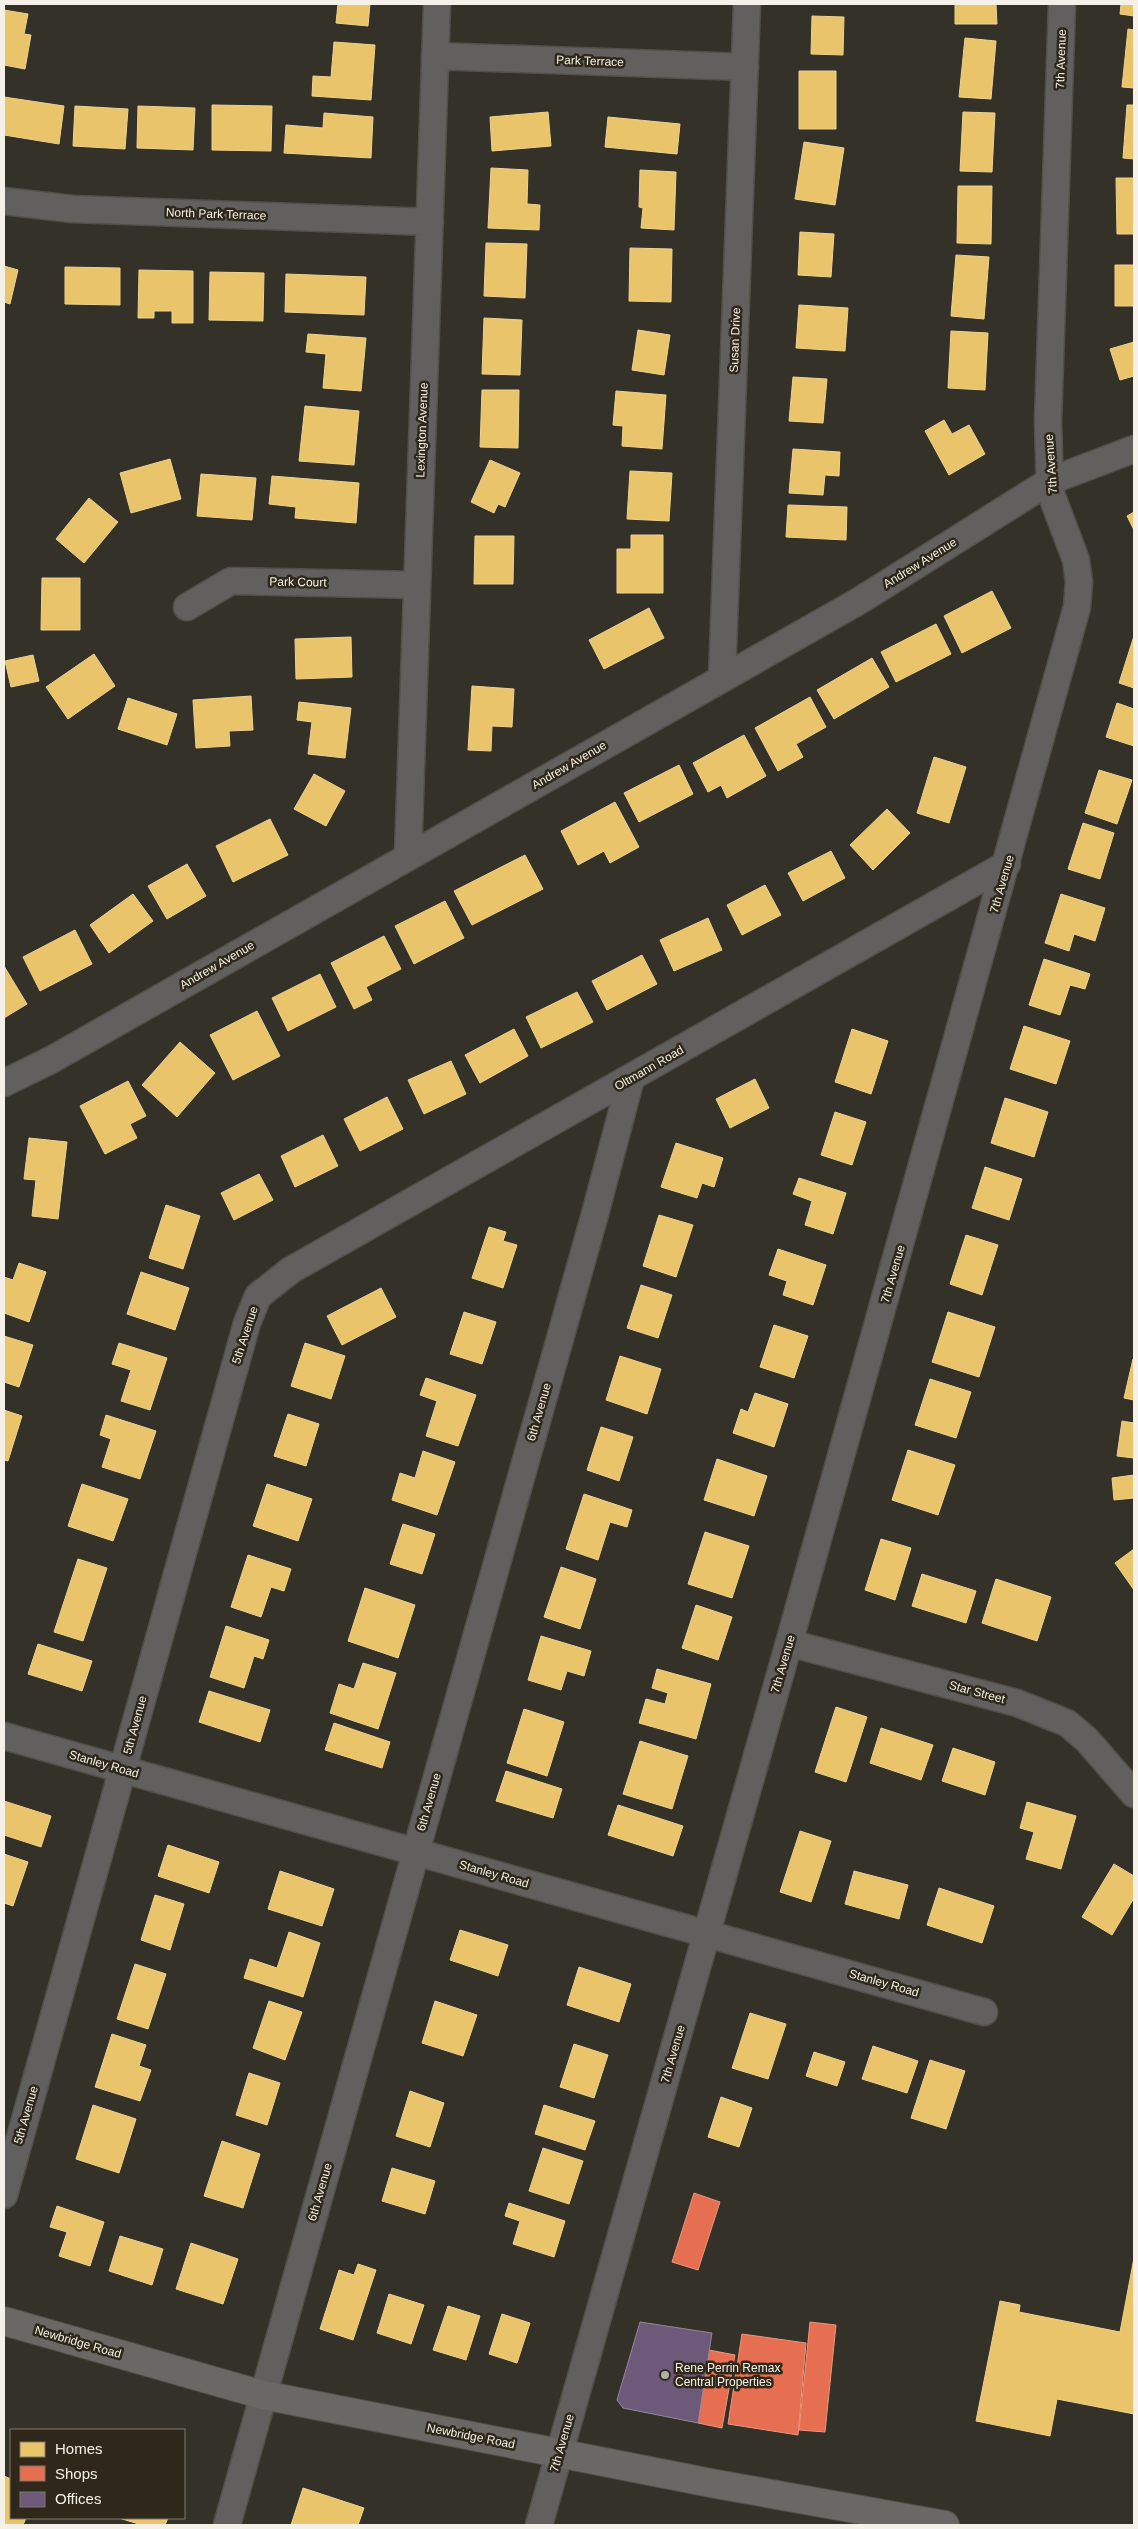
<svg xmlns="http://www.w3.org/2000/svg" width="1138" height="2529" font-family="Helvetica,sans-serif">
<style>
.homes{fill:#e9c46a;stroke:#edd290}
.shops{fill:#e76f51;stroke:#eb967e}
.offices{fill:#6d597a;stroke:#96879b}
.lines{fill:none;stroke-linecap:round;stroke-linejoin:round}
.street-casing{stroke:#524f48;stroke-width:29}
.primary-casing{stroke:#524f48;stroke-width:30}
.street{stroke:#62605f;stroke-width:26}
.primary{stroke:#6b6765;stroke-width:28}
.poi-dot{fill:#b1aea5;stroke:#2f281a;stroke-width:2}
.labels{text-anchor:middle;stroke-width:5;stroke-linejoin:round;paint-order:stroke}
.street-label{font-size:12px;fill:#f5f1e8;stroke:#2f281a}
.poi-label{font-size:12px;fill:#f5f1e8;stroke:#2f281a;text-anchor:start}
</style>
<rect width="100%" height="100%" fill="#343129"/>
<path class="homes" d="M 338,4 L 370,4 L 368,26 L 336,23 Z
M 955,4 L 996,4 L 997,24 L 955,24 Z
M 1121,4 L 1134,4 L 1134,16 L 1120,14 Z
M 4,10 L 28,14 L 24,34 L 31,35 L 25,69 L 4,65 Z
M 812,16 L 844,17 L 843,55 L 811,54 Z
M 1128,29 L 1134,30 L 1134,88 L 1122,87 Z
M 965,38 L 996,41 L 991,99 L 959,97 Z
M 334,42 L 375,45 L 371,100 L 312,96 L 313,76 L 331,77 Z
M 799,71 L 836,71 L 836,129 L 799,129 Z
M 4,97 L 64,106 L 59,144 L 4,135 Z
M 212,105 L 272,106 L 271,151 L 212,150 Z
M 1127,105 L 1134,105 L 1134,159 L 1123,158 Z
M 75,106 L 128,109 L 125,149 L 73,146 Z
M 138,106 L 195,108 L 193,150 L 137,148 Z
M 548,112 L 551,146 L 492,151 L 490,117 Z
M 963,112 L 995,113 L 992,172 L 960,171 Z
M 324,113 L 373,117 L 371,158 L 284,153 L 286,125 L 323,128 Z
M 608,117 L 680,124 L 677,154 L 605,147 Z
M 804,142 L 844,148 L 835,205 L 795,199 Z
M 491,168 L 528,170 L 527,204 L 540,205 L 539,230 L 488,228 Z
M 640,170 L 676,172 L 674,230 L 641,228 L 643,208 L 639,207 Z
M 1116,178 L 1134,178 L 1134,234 L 1117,234 Z
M 958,186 L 992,186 L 991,244 L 957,243 Z
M 800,232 L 834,234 L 831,277 L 798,275 Z
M 486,243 L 527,244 L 525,298 L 484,296 Z
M 630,248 L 672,249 L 671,302 L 629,301 Z
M 956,255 L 989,257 L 984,319 L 951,316 Z
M 1115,265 L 1134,265 L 1134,306 L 1115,306 Z
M 4,266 L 18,270 L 10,304 L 4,302 Z
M 65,267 L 120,268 L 120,305 L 65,304 Z
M 139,270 L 193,271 L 193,323 L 172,323 L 172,311 L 154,311 L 154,318 L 138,318 Z
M 210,272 L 264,273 L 263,321 L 209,320 Z
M 286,274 L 366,277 L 364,315 L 285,312 Z
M 799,305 L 848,308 L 845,351 L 796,348 Z
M 484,318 L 522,320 L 520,375 L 482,374 Z
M 638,330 L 670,335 L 664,375 L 632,370 Z
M 951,331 L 988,333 L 985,390 L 948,388 Z
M 308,334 L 366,338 L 361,391 L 323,388 L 326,354 L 306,352 Z
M 1134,342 L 1134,376 L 1120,380 L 1110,349 Z
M 793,377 L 827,379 L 823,423 L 789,421 Z
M 482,390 L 519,390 L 518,448 L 480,447 Z
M 616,391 L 666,395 L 662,449 L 622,446 L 623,426 L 613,425 Z
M 305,406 L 359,411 L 354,465 L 299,461 Z
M 944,420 L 952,434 L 969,425 L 985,454 L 949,475 L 925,431 Z
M 793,449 L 840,452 L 839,476 L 825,475 L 823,495 L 789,493 Z
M 170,459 L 181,499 L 131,513 L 120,473 Z
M 490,460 L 520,473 L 505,507 L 498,504 L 494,513 L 471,502 Z
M 630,471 L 672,473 L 669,521 L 627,519 Z
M 201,474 L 256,478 L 252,520 L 197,516 Z
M 272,476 L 359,483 L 356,523 L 295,518 L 296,507 L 269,504 Z
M 89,498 L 118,522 L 84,563 L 56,539 Z
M 788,505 L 847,507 L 846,540 L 786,537 Z
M 1134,512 L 1134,530 L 1127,516 Z
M 631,535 L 663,535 L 663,593 L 617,593 L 617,549 L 631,549 Z
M 475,536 L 514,536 L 513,584 L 474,584 Z
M 42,578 L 80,578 L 80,630 L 41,630 Z
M 992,591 L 1011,628 L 962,653 L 944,616 Z
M 649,608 L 664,638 L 604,669 L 589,640 Z
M 936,624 L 951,654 L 896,682 L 881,652 Z
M 1134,636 L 1134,688 L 1119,683 Z
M 351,637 L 352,677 L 296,679 L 295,639 Z
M 94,654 L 115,686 L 68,719 L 46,687 Z
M 33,655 L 39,681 L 11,687 L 5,661 Z
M 872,658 L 889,687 L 834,719 L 817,690 Z
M 472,686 L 514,689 L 512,727 L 492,726 L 491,751 L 468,750 Z
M 251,696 L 253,730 L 229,731 L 230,746 L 196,748 L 193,700 Z
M 810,697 L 826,727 L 796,744 L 803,757 L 778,771 L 755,728 Z
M 128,698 L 177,714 L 167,745 L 118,729 Z
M 299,702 L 351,708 L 345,758 L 308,754 L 312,722 L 297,720 Z
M 1117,703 L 1134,709 L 1134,746 L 1106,737 Z
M 744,735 L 766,776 L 727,798 L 721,785 L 708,792 L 693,763 Z
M 934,757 L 966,767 L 949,823 L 917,813 Z
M 679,765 L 693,794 L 639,822 L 624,793 Z
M 1099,770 L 1132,780 L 1117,824 L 1085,813 Z
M 314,774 L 345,791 L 326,826 L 294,809 Z
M 615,802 L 639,847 L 610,863 L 604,851 L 578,865 L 561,831 Z
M 887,809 L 910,833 L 873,870 L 850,845 Z
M 270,819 L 288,855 L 233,882 L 216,846 Z
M 1083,823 L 1114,833 L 1100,879 L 1068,869 Z
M 831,851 L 845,878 L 803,901 L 788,873 Z
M 525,855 L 543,889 L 472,925 L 454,891 Z
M 187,864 L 206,896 L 167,919 L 148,886 Z
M 765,885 L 781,915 L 742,935 L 727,905 Z
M 133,894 L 153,921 L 109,953 L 90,925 Z
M 1061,894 L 1105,908 L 1095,941 L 1074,934 L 1069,951 L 1045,943 Z
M 445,901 L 464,938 L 414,964 L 395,926 Z
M 708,918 L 722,950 L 674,971 L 660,940 Z
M 75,930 L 92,964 L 40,991 L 23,957 Z
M 384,936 L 401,969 L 366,987 L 372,1000 L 354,1009 L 331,963 Z
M 642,955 L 657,984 L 607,1010 L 592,981 Z
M 1044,959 L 1090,974 L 1085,989 L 1070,985 L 1060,1015 L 1029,1005 Z
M 4,966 L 27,1004 L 4,1018 Z
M 320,974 L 336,1007 L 288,1031 L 272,998 Z
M 577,992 L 593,1022 L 541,1048 L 526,1017 Z
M 257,1011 L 280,1056 L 233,1080 L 210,1035 Z
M 1024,1026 L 1070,1041 L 1056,1084 L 1010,1069 Z
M 514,1029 L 528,1056 L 480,1083 L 465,1055 Z
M 852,1029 L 888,1041 L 871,1094 L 835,1082 Z
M 180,1042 L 215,1073 L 177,1117 L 142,1085 Z
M 451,1061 L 466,1094 L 424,1114 L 408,1080 Z
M 755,1079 L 769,1108 L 730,1128 L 716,1099 Z
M 128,1081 L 146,1116 L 130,1124 L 137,1138 L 105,1154 L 80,1106 Z
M 387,1097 L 403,1129 L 360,1151 L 344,1119 Z
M 1005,1098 L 1048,1112 L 1034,1157 L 991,1143 Z
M 835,1112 L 866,1122 L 852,1165 L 821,1155 Z
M 323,1135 L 338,1166 L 295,1187 L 281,1156 Z
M 29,1138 L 67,1142 L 58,1219 L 32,1216 L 36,1180 L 24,1179 Z
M 676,1143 L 723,1158 L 714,1187 L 702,1183 L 697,1198 L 661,1187 Z
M 985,1167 L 1022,1179 L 1009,1220 L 972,1208 Z
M 259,1174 L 273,1200 L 234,1220 L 221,1193 Z
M 799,1178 L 846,1193 L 833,1234 L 805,1225 L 812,1201 L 793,1194 Z
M 166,1205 L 200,1216 L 183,1269 L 149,1258 Z
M 659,1215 L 693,1225 L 676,1277 L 643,1266 Z
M 489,1227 L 506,1232 L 503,1241 L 517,1245 L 503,1288 L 472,1278 Z
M 966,1235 L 998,1245 L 982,1295 L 950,1284 Z
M 778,1249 L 826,1265 L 813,1305 L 783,1295 L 787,1281 L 769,1275 Z
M 19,1263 L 46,1272 L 29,1322 L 4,1313 L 4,1277 L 13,1280 Z
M 141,1272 L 189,1288 L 175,1330 L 127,1314 Z
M 641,1285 L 672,1295 L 658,1338 L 627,1328 Z
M 381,1288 L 396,1317 L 342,1345 L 327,1316 Z
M 464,1312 L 496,1322 L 482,1364 L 450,1354 Z
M 948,1312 L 995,1327 L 979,1377 L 932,1362 Z
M 774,1325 L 808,1336 L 794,1378 L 760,1367 Z
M 4,1336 L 33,1345 L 19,1387 L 4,1382 Z
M 119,1343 L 167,1358 L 150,1410 L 121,1401 L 131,1370 L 112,1364 Z
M 305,1343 L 345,1356 L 331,1399 L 291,1386 Z
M 620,1356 L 661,1369 L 647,1414 L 606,1400 Z
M 1133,1359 L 1134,1359 L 1134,1400 L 1124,1398 Z
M 426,1378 L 476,1395 L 458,1446 L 426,1436 L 437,1401 L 420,1395 Z
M 930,1379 L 971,1392 L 956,1438 L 915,1425 Z
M 755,1393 L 788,1404 L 774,1447 L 733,1433 L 741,1409 L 748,1412 Z
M 4,1410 L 22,1416 L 8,1461 L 4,1460 Z
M 288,1414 L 319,1424 L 306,1466 L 274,1456 Z
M 106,1415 L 156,1431 L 140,1479 L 102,1467 L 111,1439 L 100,1435 Z
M 1122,1421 L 1134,1423 L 1134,1458 L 1117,1456 Z
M 601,1427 L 633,1437 L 619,1481 L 587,1470 Z
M 908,1450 L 955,1465 L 938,1515 L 892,1500 Z
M 423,1451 L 455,1462 L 437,1515 L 392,1500 L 400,1473 L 415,1478 Z
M 717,1459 L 767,1476 L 754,1516 L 704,1500 Z
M 1134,1475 L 1134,1498 L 1114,1500 L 1112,1478 Z
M 82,1484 L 128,1499 L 113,1541 L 68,1526 Z
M 267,1484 L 312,1499 L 298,1541 L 253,1526 Z
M 584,1494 L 632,1510 L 627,1527 L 610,1522 L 598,1560 L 566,1549 Z
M 403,1524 L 435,1534 L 422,1574 L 390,1564 Z
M 705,1532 L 749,1546 L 732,1598 L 688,1584 Z
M 881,1539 L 911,1548 L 895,1600 L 865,1590 Z
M 1134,1549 L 1134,1590 L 1115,1563 Z
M 248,1555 L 291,1569 L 284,1591 L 271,1587 L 261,1617 L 231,1607 Z
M 78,1559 L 107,1568 L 83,1641 L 54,1632 Z
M 561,1567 L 596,1579 L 580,1629 L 544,1617 Z
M 922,1574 L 976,1591 L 966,1623 L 912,1606 Z
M 996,1579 L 1051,1597 L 1037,1641 L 982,1623 Z
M 365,1588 L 415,1605 L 398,1658 L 348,1641 Z
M 696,1605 L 732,1617 L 718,1660 L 682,1648 Z
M 226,1626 L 269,1640 L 263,1659 L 254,1656 L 244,1688 L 210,1677 Z
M 541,1636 L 591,1651 L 584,1676 L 567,1671 L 561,1690 L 528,1680 Z
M 38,1644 L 92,1661 L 82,1691 L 28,1674 Z
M 363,1663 L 396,1673 L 378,1729 L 330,1713 L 339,1684 L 354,1689 Z
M 657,1669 L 711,1684 L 696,1739 L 639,1723 L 646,1699 L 665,1704 L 668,1693 L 652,1688 Z
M 209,1691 L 270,1710 L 260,1742 L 199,1722 Z
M 836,1707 L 867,1717 L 846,1782 L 815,1772 Z
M 524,1709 L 564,1722 L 547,1776 L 507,1763 Z
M 334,1723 L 390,1742 L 382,1768 L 325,1750 Z
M 881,1728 L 933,1745 L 921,1780 L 870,1763 Z
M 640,1741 L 688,1756 L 672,1809 L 623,1794 Z
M 953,1748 L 995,1762 L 985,1795 L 942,1781 Z
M 506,1771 L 562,1789 L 553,1818 L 496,1801 Z
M 4,1801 L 51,1816 L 41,1847 L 4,1835 Z
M 1027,1802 L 1076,1816 L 1061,1869 L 1026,1859 L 1034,1832 L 1020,1828 Z
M 618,1805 L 683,1826 L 673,1856 L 608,1835 Z
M 800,1831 L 831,1841 L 811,1902 L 780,1892 Z
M 168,1845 L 219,1862 L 209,1893 L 158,1876 Z
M 4,1854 L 28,1862 L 13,1906 L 4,1903 Z
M 1114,1864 L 1134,1876 L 1134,1898 L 1112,1935 L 1082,1917 Z
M 280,1871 L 334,1889 L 322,1926 L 268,1909 Z
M 854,1871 L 908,1885 L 899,1919 L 845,1904 Z
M 939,1888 L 994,1906 L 982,1943 L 927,1925 Z
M 155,1895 L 184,1904 L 170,1950 L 141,1940 Z
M 460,1930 L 508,1945 L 498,1976 L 450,1960 Z
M 289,1932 L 320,1943 L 303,1997 L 244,1978 L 250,1959 L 277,1968 Z
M 135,1964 L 166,1974 L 148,2029 L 117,2019 Z
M 579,1967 L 631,1984 L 619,2022 L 567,2005 Z
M 269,2001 L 302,2012 L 285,2060 L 253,2048 Z
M 435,2001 L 477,2015 L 463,2056 L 422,2043 Z
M 750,2013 L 786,2024 L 768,2079 L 732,2068 Z
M 112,2034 L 146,2045 L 139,2066 L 151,2070 L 140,2101 L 95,2087 Z
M 574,2044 L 608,2055 L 594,2098 L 560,2087 Z
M 873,2046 L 918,2061 L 907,2093 L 862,2079 Z
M 814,2052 L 845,2062 L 837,2086 L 806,2076 Z
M 930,2060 L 965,2071 L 946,2129 L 911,2118 Z
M 249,2073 L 280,2083 L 267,2125 L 236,2115 Z
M 410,2091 L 444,2103 L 430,2147 L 396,2136 Z
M 721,2097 L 752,2108 L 739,2147 L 708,2137 Z
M 93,2105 L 136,2119 L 119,2173 L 76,2159 Z
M 544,2105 L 595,2121 L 585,2150 L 535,2134 Z
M 222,2141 L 260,2154 L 243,2208 L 204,2196 Z
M 543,2148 L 583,2161 L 569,2204 L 529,2191 Z
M 392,2168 L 435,2181 L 425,2214 L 382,2201 Z
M 509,2203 L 565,2221 L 554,2257 L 513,2244 L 520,2221 L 505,2216 Z
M 57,2206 L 104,2222 L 90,2266 L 59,2256 L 67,2232 L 50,2227 Z
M 120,2236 L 163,2249 L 152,2285 L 109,2271 Z
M 191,2243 L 238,2259 L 223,2304 L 176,2289 Z
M 1134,2258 L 1134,2414 L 1057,2399 L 1050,2436 L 976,2421 L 1000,2301 L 1020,2305 L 1019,2312 L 1120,2332 Z
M 358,2264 L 376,2270 L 353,2340 L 320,2329 L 339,2270 L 354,2275 Z
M 389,2294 L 424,2305 L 411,2344 L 377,2333 Z
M 448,2306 L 480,2316 L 466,2360 L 433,2350 Z
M 502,2314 L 530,2323 L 517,2363 L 489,2354 Z
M 4,2476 L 11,2479 L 11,2518 L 26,2518 L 23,2525 L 4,2525 Z
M 303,2488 L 364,2508 L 358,2525 L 291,2525 Z
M 119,2518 L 168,2518 L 165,2525 L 142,2525 Z"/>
<path class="shops" d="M 694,2193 L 720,2202 L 698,2270 L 672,2262 Z
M 810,2322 L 836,2325 L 825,2432 L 799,2430 Z
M 742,2334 L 806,2343 L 798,2435 L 728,2424 Z
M 709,2350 L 735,2355 L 722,2428 L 698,2423 Z"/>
<path class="offices" d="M 640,2322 L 712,2333 L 698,2423 L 623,2408 L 617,2400 Z"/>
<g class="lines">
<defs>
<path id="street" d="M 435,56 L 745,67
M 4,201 L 72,209 L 430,222
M 187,607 L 231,581 L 416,585
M 722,677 L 747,4
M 408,856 L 437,4
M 4,1083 L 51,1060 L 859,601 L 1050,481 L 1134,449
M 789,1643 L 1017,1703 L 1067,1723 L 1087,1740 L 1134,1794
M 4,1736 L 984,2012
M 4,2195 L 247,1323 L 258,1296 L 291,1270 L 1007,864
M 227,2525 L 595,1214 L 631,1078
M 539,2525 L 789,1643 L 1077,607 L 1079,582 L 1076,560 L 1050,491 L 1048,421 L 1062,4"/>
<path id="primary" d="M 4,2321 L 263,2395 L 716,2484 L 945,2525"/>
</defs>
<use href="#street" class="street-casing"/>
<use href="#primary" class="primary-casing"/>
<use href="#street" class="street"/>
<use href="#primary" class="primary"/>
</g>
<circle class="poi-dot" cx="665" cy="2375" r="5"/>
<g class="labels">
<g class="street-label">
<text transform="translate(1061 59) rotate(-88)" y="4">7th Avenue</text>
<text transform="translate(590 61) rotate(2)" y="4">Park Terrace</text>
<text transform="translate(216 214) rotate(2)" y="4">North Park Terrace</text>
<text transform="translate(735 340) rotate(-88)" y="4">Susan Drive</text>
<text transform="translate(422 430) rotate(-88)" y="4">Lexington Avenue</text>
<text transform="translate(1051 464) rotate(-94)" y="4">7th Avenue</text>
<text transform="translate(920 563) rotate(-32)" y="4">Andrew Avenue</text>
<text transform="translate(298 582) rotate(1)" y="4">Park Court</text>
<text transform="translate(569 765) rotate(-30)" y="4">Andrew Avenue</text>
<text transform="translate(1002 884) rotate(-74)" y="4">7th Avenue</text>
<text transform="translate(217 965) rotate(-30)" y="4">Andrew Avenue</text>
<text transform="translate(649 1068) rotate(-30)" y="4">Oltmann Road</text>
<text transform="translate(893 1274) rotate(-74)" y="4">7th Avenue</text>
<text transform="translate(245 1335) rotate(-72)" y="4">5th Avenue</text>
<text transform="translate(539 1412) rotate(-74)" y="4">6th Avenue</text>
<text transform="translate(783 1664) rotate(-74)" y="4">7th Avenue</text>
<text transform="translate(977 1692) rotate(15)" y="4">Star Street</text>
<text transform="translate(135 1725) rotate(-75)" y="4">5th Avenue</text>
<text transform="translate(104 1764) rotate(16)" y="4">Stanley Road</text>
<text transform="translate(429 1802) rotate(-74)" y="4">6th Avenue</text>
<text transform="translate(494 1874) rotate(16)" y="4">Stanley Road</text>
<text transform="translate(884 1983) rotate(16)" y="4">Stanley Road</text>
<text transform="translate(673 2054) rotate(-74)" y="4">7th Avenue</text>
<text transform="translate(26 2115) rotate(-74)" y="4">5th Avenue</text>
<text transform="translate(320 2192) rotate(-74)" y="4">6th Avenue</text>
<text transform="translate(78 2342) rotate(16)" y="4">Newbridge Road</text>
<text transform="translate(471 2436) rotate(11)" y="4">Newbridge Road</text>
<text transform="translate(562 2443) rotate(-74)" y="4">7th Avenue</text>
</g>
<g class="poi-label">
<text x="675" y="2372">Rene Perrin Remax<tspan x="675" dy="14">Central Properties</tspan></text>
</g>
</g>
<rect width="1138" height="2529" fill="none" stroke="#f5f1e8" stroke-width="10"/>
<rect x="10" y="2429" width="175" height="90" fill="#2f281a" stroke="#7e786c"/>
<rect x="20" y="2442" width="25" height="15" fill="#e9c46a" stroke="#7e786c"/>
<text x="55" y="2454" font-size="15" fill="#f5f1e8">Homes</text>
<rect x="20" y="2466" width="25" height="15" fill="#e76f51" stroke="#7e786c"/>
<text x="55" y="2479" font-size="15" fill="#f5f1e8">Shops</text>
<rect x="20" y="2492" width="25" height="15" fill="#6d597a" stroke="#7e786c"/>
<text x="55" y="2504" font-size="15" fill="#f5f1e8">Offices</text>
</svg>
